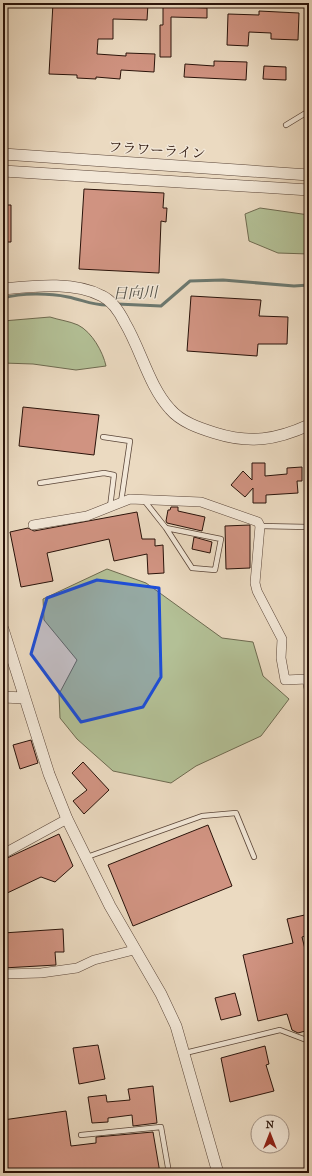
<svg xmlns="http://www.w3.org/2000/svg" width="312" height="1176" font-family="'IM FELL French Canon','Noto Serif JP',serif">
<style>
.green{fill:#b3c096;stroke:#6e6a50}
.lines{fill:none;stroke-linecap:round;stroke-linejoin:round}
.stream{stroke:#6c786f;stroke-width:3}
.building{fill:#d09381;stroke:#2a130a}
.service-casing{stroke:#5a4538;stroke-width:6}
.minor-casing{stroke:#5a4538;stroke-width:10}
.tertiary-casing{stroke:#5a4538;stroke-width:12}
.service{stroke:#f2e7d7;stroke-width:4.5}
.minor{stroke:#f2e7d7;stroke-width:9}
.tertiary{stroke:#f2e7d7;stroke-width:11}
.marked{fill:#1d4ed8;fill-opacity:0.2;stroke:#1d4ed8;stroke-width:3;stroke-linejoin:round}
.labels{text-anchor:middle;stroke-width:3;stroke-linejoin:round;paint-order:stroke}
.street-label{font-size:14px;fill:#2a130a;stroke:#f2e7d7}
.water-label{font-size:15px;font-style:italic;fill:#504e45;stroke:#f2e7d7}
</style>
<rect width="100%" height="100%" fill="#ebdac1"/>
<filter id="stains"><feTurbulence type="fractalNoise" baseFrequency=".005" numOctaves="4"/><feColorMatrix values="0 0 0 0 .2 0 0 0 0 .09 0 0 0 0 .02 0 0 0 .5 -.17"/></filter>
<radialGradient id="worn" r=".72"><stop offset=".6" stop-color="#630" stop-opacity="0"/><stop offset="1" stop-color="#630" stop-opacity=".3"/></radialGradient>
<path class="green" d="M 260,208 L 309,215 L 309,254 L 278,253 L 249,241 L 245,214 Z
M 50,317 C 59,320 69,321 78,325 C 92,332 103,352 106,366 L 76,370 L 33,364 L 3,363 L 3,321 Z
M 107,569 L 146,583 L 222,638 L 253,642 L 263,676 L 289,699 L 261,736 L 196,766 L 171,783 L 113,771 L 77,739 L 60,718 L 59,694 L 77,660 L 44,620 L 43,599 Z"/>
<g class="lines">
<path class="stream" d="M 3,298 C 22,293 48,293 68,297 C 83,300 94,306 109,305
M 117,304 L 161,306 L 190,281 L 223,280 L 294,286 L 309,285"/>
</g>
<path class="building" d="M 53,3 L 148,4 L 147,20 L 113,19 L 113,39 L 98,39 L 97,54 L 126,56 L 126,53 L 155,54 L 154,72 L 121,70 L 120,79 L 96,77 L 96,79 L 77,78 L 77,75 L 49,74 Z
M 163,6 L 207,8 L 207,18 L 171,17 L 171,57 L 160,57 L 160,25 L 163,25 Z
M 259,11 L 299,13 L 298,40 L 271,39 L 271,33 L 249,32 L 248,46 L 227,45 L 228,14 L 259,15 Z
M 214,61 L 247,62 L 246,80 L 184,77 L 185,64 L 214,66 Z
M 264,66 L 286,67 L 286,80 L 263,79 Z
M 84,189 L 164,193 L 163,208 L 167,208 L 166,222 L 161,221 L 159,273 L 79,269 Z
M 3,205 L 11,205 L 11,242 L 3,242 Z
M 191,296 L 261,300 L 259,316 L 288,317 L 287,344 L 258,344 L 257,356 L 187,351 Z
M 23,407 L 99,415 L 94,455 L 19,446 Z
M 252,463 L 265,463 L 265,476 L 287,474 L 287,468 L 302,467 L 302,481 L 297,481 L 298,493 L 266,495 L 266,503 L 253,503 L 253,488 L 245,497 L 231,485 L 243,471 L 252,480 Z
M 171,507 L 178,507 L 178,511 L 205,517 L 202,531 L 167,523 L 166,521 L 168,510 L 170,510 Z
M 137,512 L 142,539 L 155,539 L 155,546 L 163,545 L 164,573 L 148,574 L 147,554 L 114,561 L 109,539 L 47,553 L 53,581 L 21,587 L 10,532 L 28,528 L 34,531 Z
M 250,525 L 250,568 L 226,569 L 225,526 Z
M 194,537 L 212,542 L 210,553 L 192,549 Z
M 31,740 L 38,763 L 20,769 L 13,745 Z
M 83,762 L 109,790 L 84,814 L 73,801 L 87,790 L 72,773 Z
M 208,825 L 232,886 L 133,926 L 108,865 Z
M 59,834 L 73,866 L 55,882 L 41,877 L 3,895 L 3,860 Z
M 309,914 L 309,935 L 302,937 L 307,957 L 309,956 L 309,1009 L 305,1010 L 309,1030 L 298,1033 L 292,1030 L 287,1014 L 258,1021 L 243,955 L 293,943 L 287,919 Z
M 63,929 L 64,952 L 55,952 L 56,965 L 3,968 L 3,933 Z
M 235,993 L 241,1015 L 221,1020 L 215,998 Z
M 98,1045 L 105,1079 L 79,1084 L 73,1048 Z
M 265,1046 L 269,1064 L 266,1065 L 274,1091 L 230,1102 L 221,1058 Z
M 153,1086 L 157,1123 L 133,1126 L 132,1115 L 108,1118 L 108,1122 L 92,1123 L 88,1097 L 106,1095 L 107,1102 L 130,1100 L 128,1089 Z
M 66,1111 L 71,1146 L 96,1143 L 96,1137 L 153,1132 L 160,1173 L 3,1173 L 3,1120 Z"/>
<g class="lines">
<defs>
<path id="service" d="M 272,3 L 301,5 L 303,3
M 286,125 L 309,111
M 103,437 L 130,441 L 121,502
M 40,483 L 104,473 L 114,475 L 110,507
M 143,499 L 166,528 L 192,568 L 215,570 L 221,539 L 166,528
M 260,526 L 309,527
M 87,857 L 202,816 L 236,813 L 254,857
M 185,1053 L 280,1030 L 309,1041
M 81,1135 L 161,1127 L 169,1173"/>
<path id="minor" d="M 33,525 L 87,516 L 130,499 L 201,502 L 258,522 L 260,526 L 255,583 L 257,591 L 282,639 L 281,658 L 285,680 L 307,679 L 309,689
M 3,854 L 67,819
M 3,974 L 41,973 L 77,968 L 94,960 L 134,950"/>
<path id="tertiary" d="M 3,154 L 309,175
M 3,171 L 309,190
M 3,289 C 34,286 74,281 102,296 C 113,301 120,313 125,323 C 141,350 149,386 170,409 C 181,422 199,428 215,433 C 250,444 276,440 309,425
M 3,629 L 49,774 L 67,819 L 110,906 L 161,994 L 176,1026 L 218,1173
M 3,697 L 24,698"/>
</defs>
<use href="#service" class="service-casing"/>
<use href="#minor" class="minor-casing"/>
<use href="#tertiary" class="tertiary-casing"/>
<use href="#service" class="service"/>
<use href="#minor" class="minor"/>
<use href="#tertiary" class="tertiary"/>
</g>
<path class="marked" d="M 97,580 L 159,588 L 161,677 L 143,707 L 81,722 L 31,654 L 47,598 Z"/>
<g class="labels">
<g class="street-label">
<text transform="translate(157 150) rotate(4)" y="5">フラワーライン</text>
</g>
<g class="water-label">
<text transform="translate(135 293) rotate(-2)" y="5">日向川</text>
</g>
</g>
<rect width="312" height="1176" fill="none" stroke="#ebdac1" stroke-width="16"/>
<rect x="4" y="4" width="304" height="1168" fill="none" stroke="#2a130a" stroke-width="2"/>
<rect x="8" y="8" width="296" height="1160" fill="none" stroke="#2a130a"/>
<g transform="translate(270 1134)"><circle r="19" fill="#f2e7d7" stroke="#a29285"/>
<path d="M0-3L7 15L0 10L-7 15Z" fill="#8f2418"/>
<text y="-6" font-size="11" font-weight="bold" text-anchor="middle" fill="#2a130a">N</text>
</g>
<rect width="100%" height="100%" filter="url(#stains)"/>
<rect width="100%" height="100%" fill="url(#worn)"/>
</svg>
